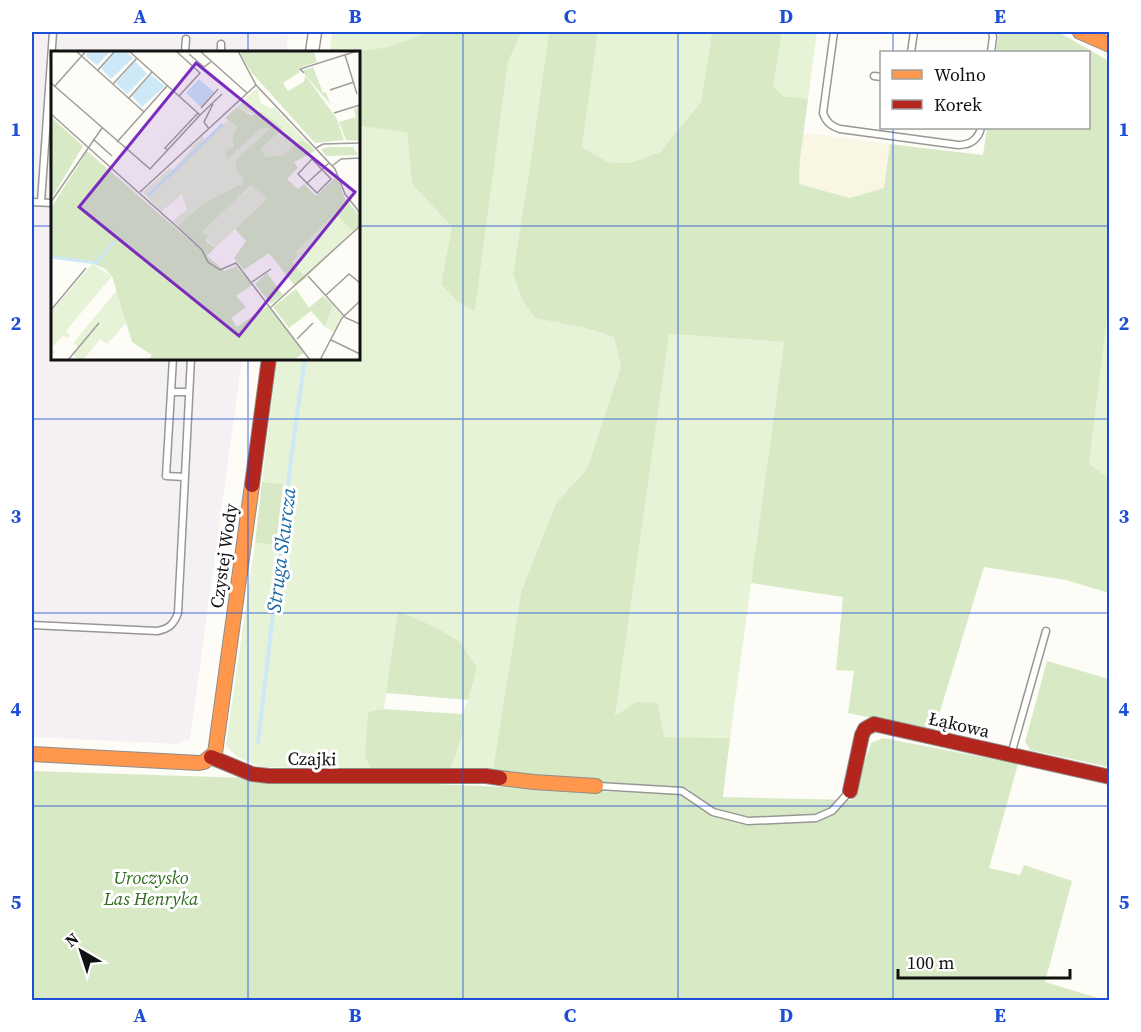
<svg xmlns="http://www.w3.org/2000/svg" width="1141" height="1032" font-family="'Source Serif 4',serif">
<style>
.industrial{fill:#f5f0f3}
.farmland{fill:#f9f7e4}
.green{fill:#e7f3d7}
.forest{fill:#d8eac5}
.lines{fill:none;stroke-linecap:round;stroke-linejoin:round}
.stream{stroke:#cde8f7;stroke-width:4}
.lane-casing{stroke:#979795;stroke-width:9}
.street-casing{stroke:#979795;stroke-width:15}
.slow-casing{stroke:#8e8d8b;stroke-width:16}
.jam-casing{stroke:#8e8d8b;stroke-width:16}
.lane{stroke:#fffffe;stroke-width:6}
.street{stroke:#fffffe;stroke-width:12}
.slow{stroke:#ff974d;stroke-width:14}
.jam{stroke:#b3261e;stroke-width:14}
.grid{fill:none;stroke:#1d4ed8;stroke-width:1.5;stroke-opacity:0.55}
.labels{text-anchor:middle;stroke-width:6;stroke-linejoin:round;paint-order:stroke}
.street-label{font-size:18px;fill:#111;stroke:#fff}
.park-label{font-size:18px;font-style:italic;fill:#2f6b1f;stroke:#fff}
.water-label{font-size:20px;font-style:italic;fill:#1768a6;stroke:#fff}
.inset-river{fill:none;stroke:#cde8f7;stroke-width:3}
.inset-road{fill:none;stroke:#9f9e9b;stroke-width:1.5}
.view{fill:#7b2cbf;fill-opacity:0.15;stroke:#7b2cbf;stroke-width:3}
.inset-edge{fill:none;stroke:#111;stroke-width:3}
.neatline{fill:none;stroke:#1d4ed8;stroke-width:2}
.grid-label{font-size:20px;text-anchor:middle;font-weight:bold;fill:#1d4ed8}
</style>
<rect width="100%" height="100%" fill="#fdfcf7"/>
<path class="industrial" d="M 32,32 L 289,32 L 286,52 L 52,52 L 52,358 L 242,359 L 190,739 L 177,744 L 32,737 Z"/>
<path class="farmland" d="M 803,134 L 815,134 L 890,144 L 884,188 L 850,198 L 799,184 L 800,159 Z"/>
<path class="green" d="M 332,32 L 428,32 L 389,47 L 350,52 L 330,49 Z
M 520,32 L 549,32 L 531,159 L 513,274 L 582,327 L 614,337 L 621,366 L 587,469 L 556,503 L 521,592 L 493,770 L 450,771 L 459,747 L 464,723 L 462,714 L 468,700 L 476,668 L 398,612 L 384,709 L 368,712 L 371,770 L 261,767 L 237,757 L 226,745 L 255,543 L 276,545 L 282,484 L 262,482 L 277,359 L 358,358 L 359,126 L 407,131 L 412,184 L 452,227 L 441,284 L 475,311 L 508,62 Z
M 598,32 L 712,32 L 701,102 L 660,152 L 630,163 L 608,162 L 582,147 Z
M 782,32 L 817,32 L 808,99 L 782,96 L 773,86 Z
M 1109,292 L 1109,478 L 1089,464 Z
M 668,334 L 784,342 L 730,738 L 664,737 L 615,716 Z"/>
<path class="forest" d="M 428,32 L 521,32 L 508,62 L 475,311 L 458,302 L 441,284 L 452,227 L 412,184 L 407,132 L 359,126 L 358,52 L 330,52 L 330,49 L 350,52 L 389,47 Z
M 549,32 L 598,32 L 582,147 L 608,162 L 630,163 L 660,152 L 701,102 L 712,32 L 782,32 L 773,86 L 783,96 L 808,99 L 800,159 L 799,184 L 850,198 L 884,188 L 890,144 L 983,155 L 987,128 L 1088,128 L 1088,52 L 996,52 L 999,32 L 1058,32 L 1109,61 L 1110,292 L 1089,464 L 1109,478 L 1109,593 L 1066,580 L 984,567 L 934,731 L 848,713 L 854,671 L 836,670 L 843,597 L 751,583 L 784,342 L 669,334 L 615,716 L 636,702 L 658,703 L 664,737 L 730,738 L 723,797 L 852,800 L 871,743 L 883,738 L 1018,764 L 989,868 L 1020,875 L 1024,865 L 1072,881 L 1045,982 L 1105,1000 L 32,1000 L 32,771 L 433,784 L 694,795 L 688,788 L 525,777 L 493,770 L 521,592 L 556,503 L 587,469 L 621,366 L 614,337 L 582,327 L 535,318 L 523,301 L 513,274 L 531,159 Z
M 262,482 L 283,484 L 276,545 L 255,543 Z
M 398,611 L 437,628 L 460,642 L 477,668 L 468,700 L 386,693 Z
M 1047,661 L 1109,679 L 1109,767 L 1030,750 L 1025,742 Z
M 384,709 L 462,714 C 466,733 456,754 450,771 L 371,770 L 365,756 L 368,712 Z"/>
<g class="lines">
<path class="stream" d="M 258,742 L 291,459 L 305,358"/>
<defs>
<path id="lane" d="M 834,32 L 823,113 C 826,122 831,126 840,129 L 958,145 C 970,145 978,140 981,128
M 185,52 L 186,39
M 221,52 L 221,44
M 911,52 L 914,32
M 991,52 L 993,37 L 992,32
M 874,76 L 882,77
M 32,202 L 52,203
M 41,202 L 53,32
M 173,358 L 166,476 L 185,477
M 171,392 L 189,392
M 32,625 L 157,631 C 169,629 174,624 178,613 L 191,358
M 1012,751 L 1046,631
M 598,786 L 682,791 L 713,812 L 748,821 L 816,818 L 832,811 L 849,792"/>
<path id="street" d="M 312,52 L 315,32"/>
<path id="slow" d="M 1080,32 L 1110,45
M 32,754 L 199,763 L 204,762 L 215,753 L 252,485
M 500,778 L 534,782 L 596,786"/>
<path id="jam" d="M 252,485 L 269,358
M 211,757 L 252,774 L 269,776 L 486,776 L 500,778
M 850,791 L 862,735 L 865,729 L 874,724 L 1110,777"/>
</defs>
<use href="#lane" class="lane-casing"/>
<use href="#street" class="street-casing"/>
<use href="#slow" class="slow-casing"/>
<use href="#jam" class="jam-casing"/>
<use href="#lane" class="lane"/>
<use href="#street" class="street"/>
<use href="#slow" class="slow"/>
<use href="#jam" class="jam"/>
</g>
<path class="grid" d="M 248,32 L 248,52M 463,32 L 463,1000M 678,32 L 678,1000M 893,32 L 893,52M 893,128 L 893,1000M 32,226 L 52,226M 358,226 L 1110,226M 248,358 L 248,1000M 32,419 L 1110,419M 32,613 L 1110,613M 32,806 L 1110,806"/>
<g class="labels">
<g class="street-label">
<text transform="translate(224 556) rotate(-82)" y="6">Czystej Wody</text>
<text transform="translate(959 725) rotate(13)" y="6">Łąkowa</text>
<text transform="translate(312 759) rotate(1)" y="6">Czajki</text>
</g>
<g class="park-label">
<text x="151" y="884">Uroczysko<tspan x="151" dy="21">Las Henryka</tspan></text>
</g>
<g class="water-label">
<text transform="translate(281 550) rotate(-83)" y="7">Struga Skurcza</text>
</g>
</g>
<g transform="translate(51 51)">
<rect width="309" height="309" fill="#fdfcf7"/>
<path d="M 206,37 L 210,52 L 221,58 L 223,56 L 264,100 L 250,89 L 231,105 L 220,108 L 212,103 L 210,98 L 231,77 L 186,56 ZM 179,68 L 187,76 L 176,109 L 209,78 L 219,77 L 186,108 L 184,117 L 193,128 L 190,133 L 151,153 L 127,175 L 121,170 L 136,159 L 131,143 L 110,161 L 92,141 L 119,117 L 122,119 L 151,85 L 154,88 ZM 201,134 L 216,148 L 164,197 L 150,181 ZM 284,161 L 302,180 L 255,227 L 241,211 L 246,206 L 244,200 ZM 41,213 L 61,225 L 15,280 L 19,284 L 16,287 L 12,284 L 0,298 L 4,301 L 0,306 L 0,261 ZM 66,239 L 76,271 L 56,293 L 49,288 L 32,309 L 26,309 L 23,303 L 28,297 L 22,292 ZM 282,254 L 291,264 L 283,281 L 274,276 Z" fill="#e7f3d7"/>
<path d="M 194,0 L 263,1 L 266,11 L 247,17 L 249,21 L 232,32 L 237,40 L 253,31 L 254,24 L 286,68 L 293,89 L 264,92 L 201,22 L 189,3 ZM 262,16 L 272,42 L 275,41 L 279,53 L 251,20 ZM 186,56 L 201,65 L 209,60 L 232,77 L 210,98 L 215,106 L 231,105 L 250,89 L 258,93 L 264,100 L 243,111 L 247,117 L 236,128 L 247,138 L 253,133 L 265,145 L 286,125 L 293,146 L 309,165 L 309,174 L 302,180 L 284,162 L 245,200 L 246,206 L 241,211 L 255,227 L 244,235 L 218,202 L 193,219 L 183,207 L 195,190 L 184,178 L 216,148 L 200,134 L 151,181 L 157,184 L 155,190 L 164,197 L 156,205 L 174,220 L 185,215 L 201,234 L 185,245 L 195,256 L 180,267 L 186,276 L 218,254 L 253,302 L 242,309 L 97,309 L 101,304 L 81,291 L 61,225 L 53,217 L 31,209 L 0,206 L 0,157 L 36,100 L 152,201 L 127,175 L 151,153 L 190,133 L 193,128 L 184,117 L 186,108 L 219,77 L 209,78 L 176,109 L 175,101 L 182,95 L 182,84 L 187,76 L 174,67 ZM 309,56 L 309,90 L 295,89 L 288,71 L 305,66 L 303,58 ZM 0,66 L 32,95 L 0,148 ZM 277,96 L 302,96 L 307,104 L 275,105 L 270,98 ZM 216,222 L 232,244 L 220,253 L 204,233 ZM 245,238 L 258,257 L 272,245 L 282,254 L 274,276 L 260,260 L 238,277 L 222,256 Z" fill="#d8eac5"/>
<path d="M 37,0 L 60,0 L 46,14 L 35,5 ZM 65,0 L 75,0 L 82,7 L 60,28 L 50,17 ZM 84,10 L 96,23 L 76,43 L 65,32 ZM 100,24 L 114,35 L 91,56 L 81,45 ZM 148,28 L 163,41 L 150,56 L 135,42 Z" fill="#cde8f7"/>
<path class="inset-river" d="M 97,145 L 172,73M 0,206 L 45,212 L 63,191"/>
<path class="inset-road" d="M 25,0 L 93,61M 125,0 L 149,22 L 128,45M 149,0 L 196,42M 187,0 L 205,34 L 284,118 L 294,143 L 309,162M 138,3 L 153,16 L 161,10M 294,4 L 306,43M 47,19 L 64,0M 253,22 L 249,18 L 306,0M 0,32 L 99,118 L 149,64 L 78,0M 62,33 L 86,7M 4,35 L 35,0M 279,39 L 303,31M 78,47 L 101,21M 150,57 L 167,38M 283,62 L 309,54M 0,63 L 125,175 L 151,199 L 157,211 L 169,219 L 185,212 L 259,309M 149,64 L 171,43M 158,78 L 153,71 L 162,53M 42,88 L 61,105M 66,91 L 116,35M 265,97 L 272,93 L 309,92M 117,99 L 114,97 L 147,62M 261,108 L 280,128 L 266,142 L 247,123 ZM 281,115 L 290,108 L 309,107M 255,133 L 278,112M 89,141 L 205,34M 0,151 L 51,77M 257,225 L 295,267 L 309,273M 201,231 L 220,218M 275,244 L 298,223 L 309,232M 220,256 L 309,175M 0,259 L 35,217M 246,288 L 262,272M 280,289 L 309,303M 17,309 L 48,272M 269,309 L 291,267 L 309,250"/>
<path class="view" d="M 145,12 L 304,141 L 188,285 L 28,156 Z"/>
<rect width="309" height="309" class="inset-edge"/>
</g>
<rect width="1141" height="1032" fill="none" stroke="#ffffff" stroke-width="66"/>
<rect x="880" y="51" width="210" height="78" fill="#ffffff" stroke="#a0a0a0" stroke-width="1.5"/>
<rect x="892" y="70" width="30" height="9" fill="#ff974d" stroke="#a0a0a0" stroke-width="1.5"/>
<text x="934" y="81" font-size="18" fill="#111111">Wolno</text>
<rect x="892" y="100" width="30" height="9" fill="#b3261e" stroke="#a0a0a0" stroke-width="1.5"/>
<text x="934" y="111" font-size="18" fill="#111111">Korek</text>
<g transform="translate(81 951) rotate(321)" stroke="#ffffff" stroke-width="4.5" paint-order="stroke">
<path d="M0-4.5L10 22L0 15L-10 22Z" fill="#111111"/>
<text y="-9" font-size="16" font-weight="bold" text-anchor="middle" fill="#111111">N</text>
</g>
<path d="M898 969v9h172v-9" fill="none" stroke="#111111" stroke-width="3"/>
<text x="907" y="969" font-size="18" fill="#111111" stroke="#ffffff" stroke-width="4.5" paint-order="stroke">100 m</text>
<rect x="33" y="33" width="1075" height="966" class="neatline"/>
<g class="grid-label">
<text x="140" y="23">A</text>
<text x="355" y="23">B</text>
<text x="570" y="23">C</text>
<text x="786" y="23">D</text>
<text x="1000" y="23">E</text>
<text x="16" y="136">1</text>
<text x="1124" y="136">1</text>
<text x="16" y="330">2</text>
<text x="1124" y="330">2</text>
<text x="16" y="523">3</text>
<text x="1124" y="523">3</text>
<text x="16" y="716">4</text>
<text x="1124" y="716">4</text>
<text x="16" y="909">5</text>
<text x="1124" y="909">5</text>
<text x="140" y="1022">A</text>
<text x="355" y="1022">B</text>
<text x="570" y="1022">C</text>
<text x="786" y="1022">D</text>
<text x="1000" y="1022">E</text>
</g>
</svg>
